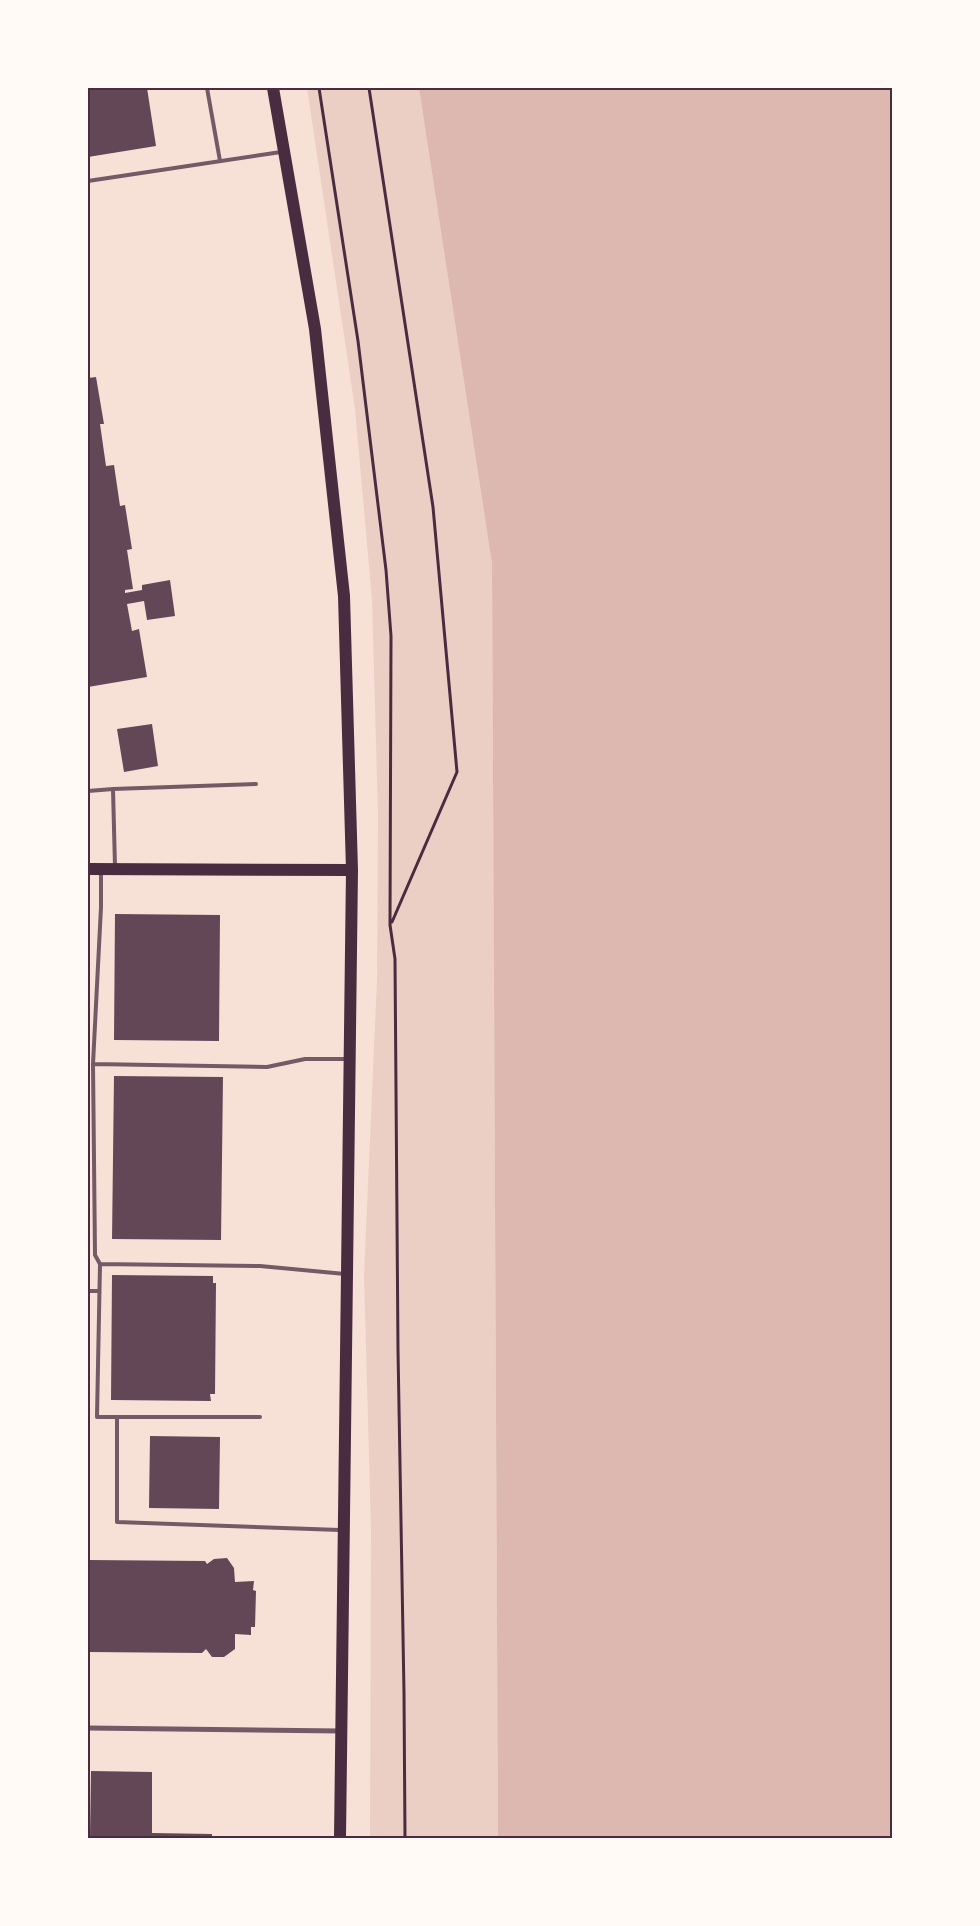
<svg xmlns="http://www.w3.org/2000/svg" width="980" height="1926" font-family="Poppins,sans-serif">
<style>
.green{fill:#ebcfc5}
.water{fill:#dcb8b0}
.building{fill:#644757}
.lines{fill:none;stroke-linecap:round;stroke-linejoin:round}
.path{stroke:#4a2c40;stroke-width:3}
.service{stroke:#755966;stroke-width:4}
.minor{stroke:#755966;stroke-width:5}
.primary{stroke:#4a2c40;stroke-width:12}
.neatline{fill:none;stroke:#4a2c40;stroke-width:2}
</style>
<rect width="100%" height="100%" fill="#f7e1d7"/>
<path class="green" d="M 307,88 L 419,88 L 492,564 L 498,1838 L 370,1838 L 371,1531 L 364,1276 L 377,979 L 378,815 L 372,600 L 355,409 Z"/>
<path class="water" d="M 419,88 L 892,88 L 892,1838 L 498,1838 L 492,564 Z"/>
<path class="building" d="M 94,88 L 147,88 L 156,146 L 88,157 L 88,89 Z
M 96,377 L 104,424 L 100,424 L 106,466 L 114,465 L 120,506 L 125,505 L 132,549 L 127,550 L 133,589 L 125,590 L 125,593 L 142,590 L 142,585 L 170,580 L 175,616 L 147,620 L 144,601 L 127,604 L 132,631 L 139,629 L 147,677 L 88,687 L 88,378 Z
M 152,724 L 158,766 L 124,772 L 117,729 Z
M 115,914 L 220,915 L 219,1041 L 114,1040 Z
M 114,1076 L 223,1077 L 221,1240 L 112,1239 Z
M 112,1275 L 213,1276 L 213,1283 L 216,1283 L 215,1394 L 210,1394 L 211,1401 L 111,1400 Z
M 150,1436 L 220,1437 L 219,1509 L 149,1508 Z
M 227,1558 L 234,1568 L 235,1582 L 254,1581 L 253,1590 L 256,1591 L 255,1627 L 251,1627 L 251,1635 L 235,1634 L 235,1649 L 224,1657 L 212,1657 L 206,1649 L 202,1653 L 88,1652 L 88,1560 L 205,1561 L 207,1564 L 214,1559 Z
M 91,1771 L 152,1772 L 152,1833 L 212,1834 L 212,1838 L 90,1838 Z"/>
<g class="lines">
<path class="path" d="M 319,88 L 358,341 L 386,570 L 391,636 L 390,925 L 395,959 L 398,1350 L 404,1693 L 405,1838
M 369,88 L 433,507 L 457,772 L 392,922"/>
<path class="service" d="M 207,88 L 220,161
M 88,181 L 281,152
M 88,791 L 113,789
M 115,867 L 113,789 L 256,784
M 101,871 L 101,907 L 93,1064 L 267,1067 L 305,1059 L 348,1059
M 93,1064 L 95,1255 L 100,1264 L 97,1417 L 260,1417
M 100,1264 L 260,1266 L 345,1274
M 88,1291 L 99,1291
M 117,1417 L 117,1522 L 340,1530"/>
<path class="minor" d="M 88,1728 L 340,1731"/>
<path class="primary" d="M 273,88 L 315,329 L 344,596 L 352,870 L 340,1838
M 88,869 L 352,870"/>
</g>
<rect width="980" height="1926" fill="none" stroke="#fffaf5" stroke-width="178"/>
<rect x="89" y="89" width="802" height="1748" class="neatline"/>
</svg>
